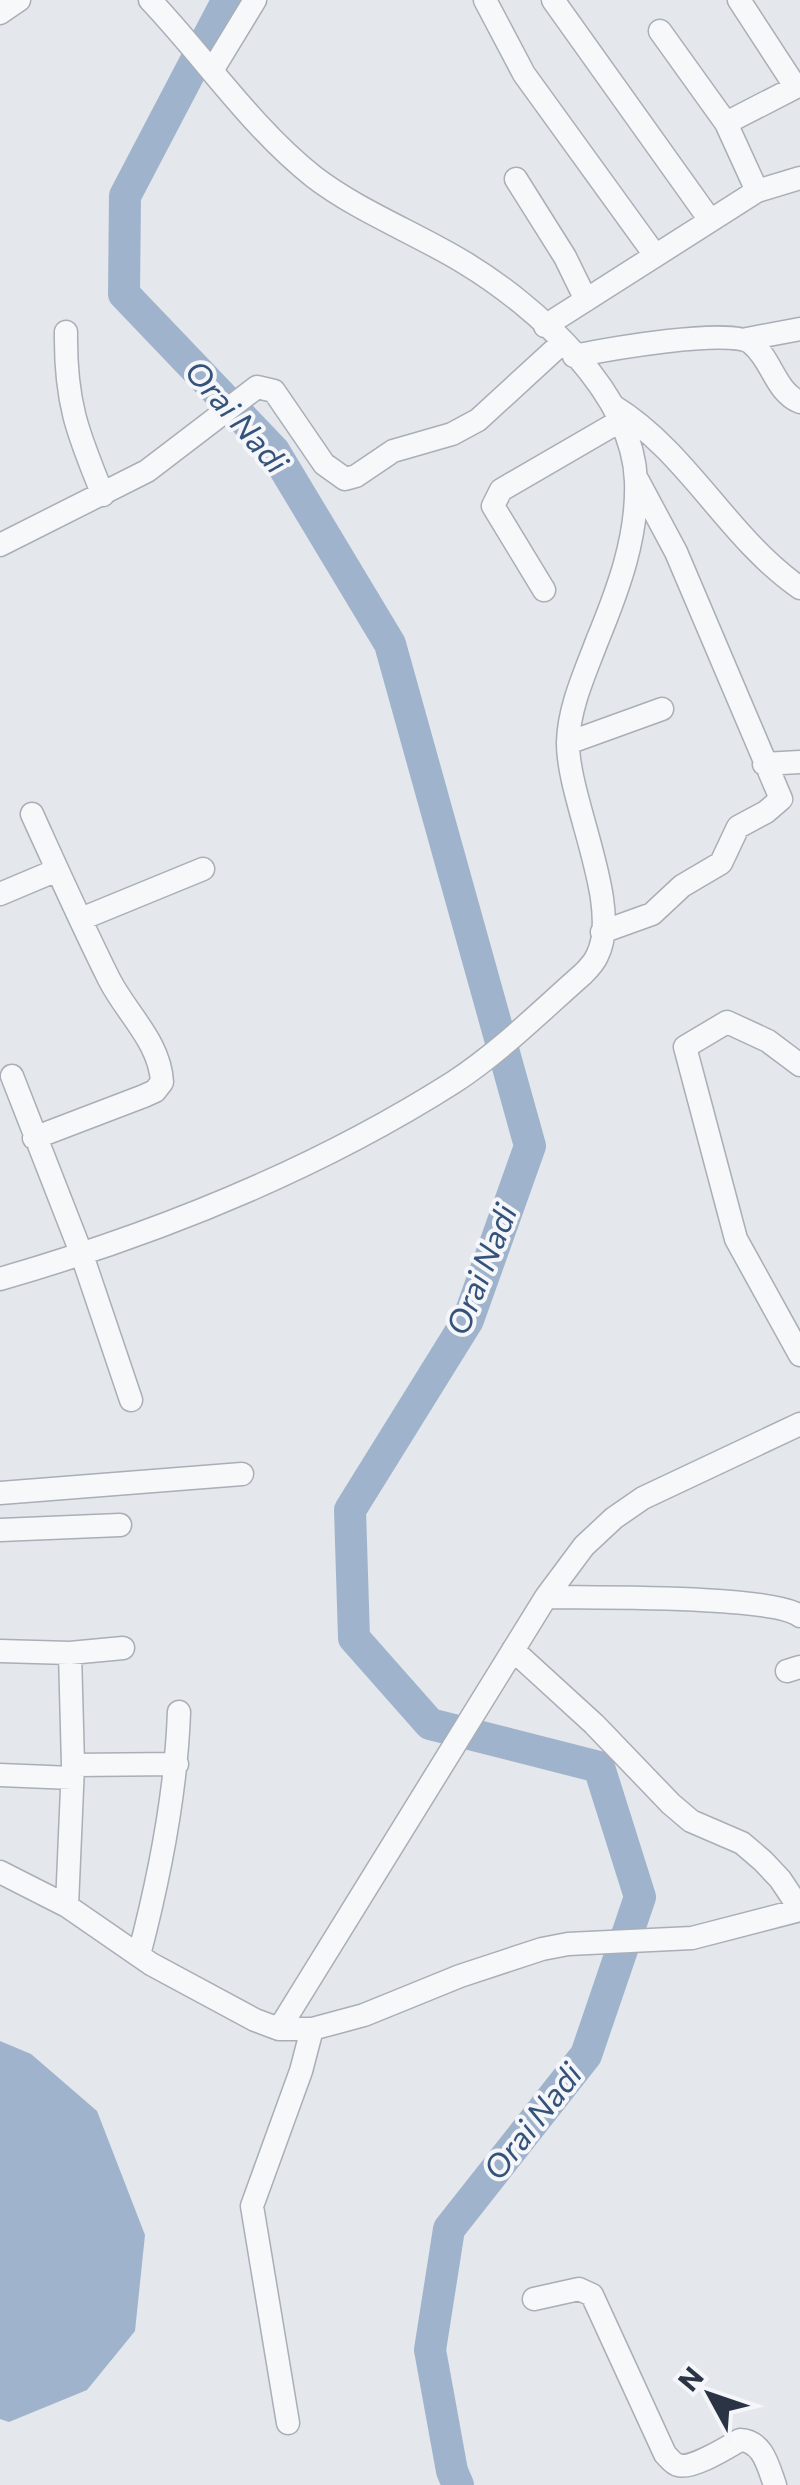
<svg xmlns="http://www.w3.org/2000/svg" width="800" height="2485" font-family="Commissioner,sans-serif">
<style>
.water{fill:#9fb4cc}
.lines{fill:none;stroke-linecap:round;stroke-linejoin:round}
.river{stroke:#9fb4cc;stroke-width:32}
.minor-casing{stroke:#a9aeb7;stroke-width:25}
.minor{stroke:#f7f8fa;stroke-width:22}
.labels{text-anchor:middle;stroke-width:8;stroke-linejoin:round;paint-order:stroke}
.water-label{font-size:32px;font-style:italic;fill:#34527a;stroke:#f4f6f9}
</style>
<rect width="100%" height="100%" fill="#e4e7ec"/>
<path class="water" d="M 0,2041 L 31,2054 L 97,2111 L 145,2235 L 135,2331 L 87,2390 L 9,2422 L 0,2419 Z"/>
<g class="lines">
<path class="river" d="M 230,0 L 225,5 L 125,196 L 124,294 L 274,451 L 390,644 L 530,1146 L 468,1320 L 350,1510 L 354,1638 L 430,1724 L 599,1767 L 640,1897 L 586,2055 L 449,2229 L 430,2350 L 452,2471 L 458,2485"/>
<defs>
<path id="minor" d="M 485,0 L 524,74 L 655,255
M 553,0 L 710,220
M 739,0 L 795,86
M 0,13 L 19,0
M 660,31 L 726,123 L 757,191
M 213,69 L 255,0
M 726,123 L 800,85
M 516,179 L 565,257 L 586,300
M 545,326 L 757,191 L 800,178
M 66,332 C 65,401 77,432 103,495
M 747,339 L 800,329
M 574,356 C 604,350 731,327 751,343 C 772,359 775,392 800,402
M 613,406 C 688,452 728,538 800,588
M 0,545 L 147,471 L 257,387 L 274,391 L 324,464 L 345,479 L 356,476 L 393,451 L 452,434 L 478,420 L 563,342
M 544,590 L 493,506 L 501,490 L 620,421
M 568,743 L 662,709
M 764,764 L 800,762
M 32,814 C 57,869 82,925 109,979 C 126,1013 160,1042 162,1082 L 155,1091 L 144,1096 L 34,1138
M 0,894 L 57,870
M 81,919 L 203,869
M 602,932 L 652,914 L 682,886 L 721,863 L 738,827 L 766,812 L 781,799 L 676,552 L 638,481
M 800,1065 L 768,1041 L 727,1022 L 685,1047 L 736,1239 L 800,1355
M 12,1076 L 82,1255 L 131,1400
M 0,1279 C 159,1233 314,1171 454,1082 C 500,1052 542,1010 583,974 C 588,969 594,963 597,956 C 623,906 567,799 568,742 C 569,707 585,673 597,641 C 618,590 638,537 636,481 C 633,393 536,306 465,263 C 416,233 360,212 314,177 C 252,128 205,58 150,0
M 0,1493 L 242,1474
M 0,1530 L 120,1525
M 546,1597 C 591,1598 772,1595 800,1616
M 513,1650 L 594,1724 L 671,1804 L 691,1821 L 742,1843 L 763,1861 L 780,1879 L 800,1909
M 0,1651 L 70,1653 L 123,1648
M 787,1671 L 800,1667
M 73,1765 L 177,1764
M 0,1775 L 72,1778
M 0,1872 L 67,1906 L 151,1964 L 255,2020 L 279,2029 L 312,2029 L 364,2015 L 460,1976 L 542,1949 L 568,1944 L 692,1938 L 800,1910
M 67,1906 L 73,1765 L 70,1653
M 139,1955 C 160,1875 176,1795 179,1712
M 279,2029 L 546,1597 L 584,1546 L 614,1518 L 643,1498 L 800,1424
M 534,2299 L 579,2289 L 592,2295 L 665,2454 C 669,2458 673,2464 678,2465 C 691,2470 728,2447 740,2440 C 763,2441 768,2466 775,2485
M 288,2423 L 252,2206 L 301,2071 L 312,2029"/>
</defs>
<use href="#minor" class="minor-casing"/>
<use href="#minor" class="minor"/>
</g>
<g class="labels">
<g class="water-label">
<text transform="translate(236 417) rotate(49)" y="11">Orai Nadi</text>
<text transform="translate(482 1270) rotate(-68)" y="11">Orai Nadi</text>
<text transform="translate(533 2122) rotate(-52)" y="11">Orai Nadi</text>
</g>
</g>
<g transform="translate(710 2395) rotate(310)" stroke="#f4f6f9" stroke-width="8" paint-order="stroke">
<path d="M0-8L18 38L0 25L-18 38Z" fill="#2b3445"/>
<text y="-15" font-size="28" font-weight="bold" text-anchor="middle" fill="#2b3445">N</text>
</g>
</svg>
